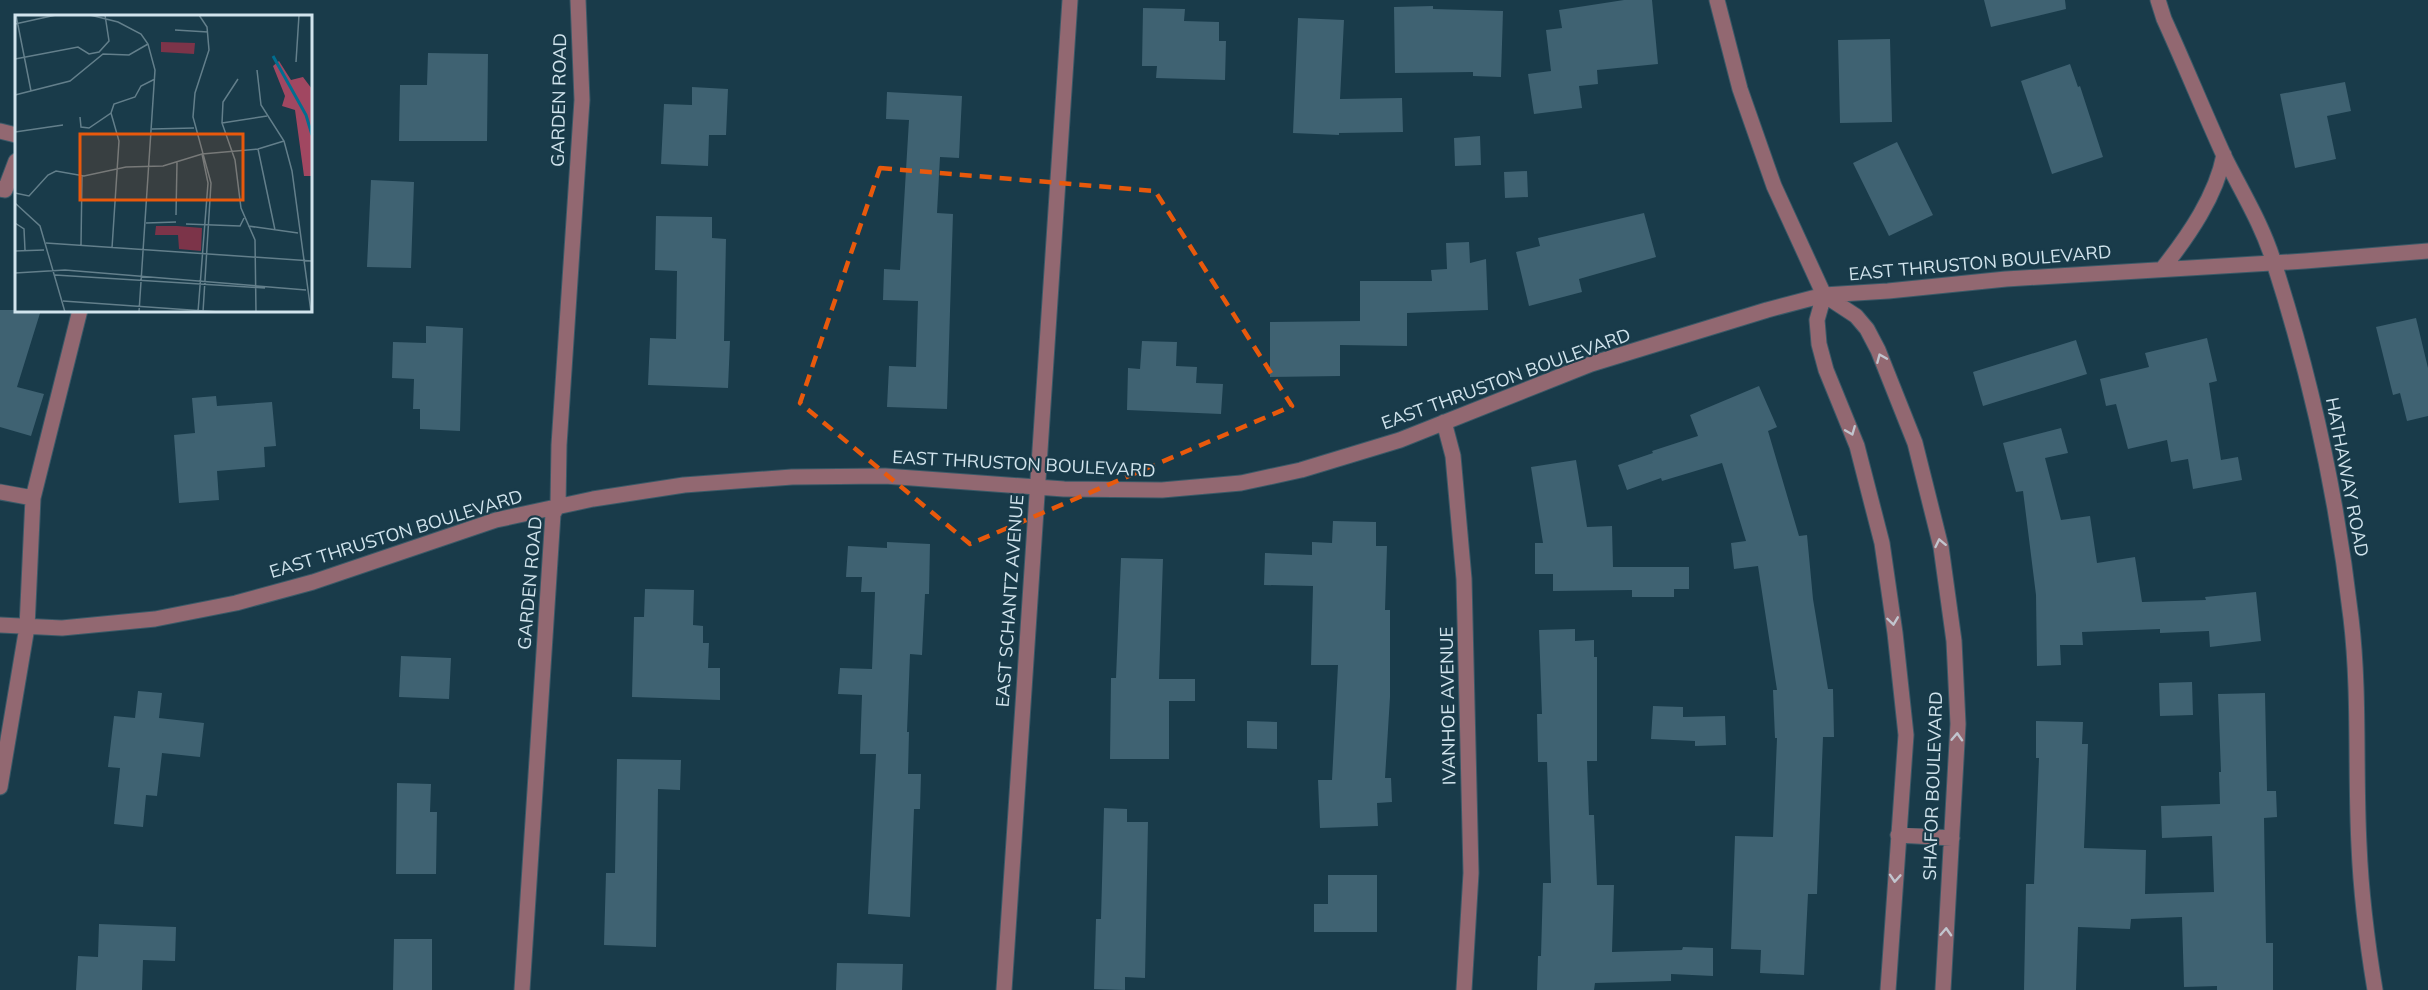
<svg xmlns="http://www.w3.org/2000/svg" width="2428" height="990" font-family="Mulish,sans-serif">
<style>
.building{fill:#3f6272}
.lines{fill:none;stroke-linecap:round;stroke-linejoin:round}
.minor-casing{stroke:#3a5967;stroke-width:17}
.minor{stroke:#926871;stroke-width:15}
.oneway{stroke:#c1c5ce}
.marked{fill:none;stroke:#e8590c;stroke-width:4.5;stroke-dasharray:12 8;stroke-linejoin:round}
.labels{text-anchor:middle;stroke-width:4.5;stroke-linejoin:round;paint-order:stroke}
.street-label{font-size:18px;fill:#d1e4ed;stroke:#193b4a}
.inset-river{fill:none;stroke:#016e90;stroke-width:3}
.inset-road{fill:none;stroke:#637f8b;stroke-width:1.5}
.view{fill:#e8590c;fill-opacity:0.15;stroke:#e8590c;stroke-width:3}
.inset-edge{fill:none;stroke:#d1e4ed;stroke-width:3}
</style>
<rect width="100%" height="100%" fill="#193b4a"/>
<path class="building" d="M 1624,0 L 1652,0 L 1658,64 L 1597,70 L 1598,84 L 1579,86 L 1582,108 L 1534,114 L 1528,74 L 1551,71 L 1546,30 L 1562,28 L 1559,10 Z
M 1984,0 L 2065,0 L 2066,9 L 1991,27 Z
M 1433,6 L 1433,9 L 1503,11 L 1501,77 L 1473,76 L 1473,72 L 1395,73 L 1394,7 Z
M 1143,8 L 1185,9 L 1184,21 L 1219,22 L 1219,41 L 1226,41 L 1225,80 L 1156,78 L 1157,66 L 1142,66 Z
M 1298,18 L 1344,20 L 1340,99 L 1402,98 L 1403,132 L 1339,133 L 1339,135 L 1293,133 Z
M 1890,39 L 1892,122 L 1840,123 L 1838,40 Z
M 428,53 L 488,54 L 487,141 L 399,141 L 400,85 L 427,85 Z
M 2070,64 L 2078,87 L 2080,86 L 2103,157 L 2052,174 L 2021,81 Z
M 2345,82 L 2351,111 L 2327,116 L 2336,159 L 2295,168 L 2280,94 Z
M 692,87 L 728,89 L 726,135 L 709,135 L 708,166 L 661,164 L 664,104 L 692,105 Z
M 887,92 L 962,96 L 959,158 L 940,157 L 937,213 L 953,214 L 947,409 L 887,407 L 889,366 L 916,367 L 918,301 L 883,300 L 884,269 L 900,270 L 909,120 L 886,119 Z
M 1480,136 L 1481,165 L 1455,166 L 1454,138 Z
M 1897,142 L 1933,215 L 1889,236 L 1853,163 Z
M 1527,171 L 1528,197 L 1505,198 L 1504,172 Z
M 371,180 L 414,182 L 411,268 L 367,267 Z
M 1644,213 L 1656,257 L 1579,279 L 1582,292 L 1529,306 L 1516,252 L 1540,246 L 1538,238 Z
M 656,216 L 712,217 L 712,238 L 726,239 L 724,341 L 730,341 L 728,388 L 648,385 L 650,338 L 676,339 L 677,271 L 655,270 Z
M 1469,242 L 1470,263 L 1486,259 L 1488,310 L 1407,313 L 1407,346 L 1340,345 L 1340,376 L 1270,377 L 1270,322 L 1360,321 L 1360,281 L 1432,281 L 1431,270 L 1447,269 L 1446,243 Z
M 0,310 L 41,310 L 17,387 L 44,394 L 31,436 L 0,427 Z
M 2416,318 L 2428,368 L 2428,416 L 2407,421 L 2400,393 L 2393,395 L 2376,327 Z
M 426,326 L 463,328 L 460,431 L 420,429 L 420,409 L 413,409 L 414,379 L 392,378 L 393,342 L 426,343 Z
M 2207,338 L 2217,381 L 2209,383 L 2221,460 L 2238,457 L 2242,480 L 2193,489 L 2188,459 L 2171,462 L 2167,440 L 2128,449 L 2116,404 L 2106,406 L 2100,379 L 2149,367 L 2145,353 Z
M 2076,340 L 2087,374 L 1983,406 L 1973,372 Z
M 1142,341 L 1177,342 L 1176,366 L 1197,367 L 1196,383 L 1223,384 L 1221,414 L 1127,410 L 1128,368 L 1140,369 Z
M 1759,386 L 1777,427 L 1768,431 L 1799,536 L 1807,535 L 1813,599 L 1828,689 L 1833,689 L 1834,737 L 1823,737 L 1817,894 L 1808,894 L 1804,975 L 1760,973 L 1761,950 L 1731,949 L 1735,836 L 1773,837 L 1777,738 L 1775,738 L 1773,690 L 1777,690 L 1758,566 L 1734,569 L 1731,543 L 1746,541 L 1722,463 L 1662,481 L 1661,478 L 1627,490 L 1618,465 L 1653,453 L 1652,451 L 1698,436 L 1690,415 Z
M 216,396 L 217,406 L 272,402 L 276,446 L 264,447 L 265,467 L 217,471 L 219,500 L 179,503 L 174,435 L 195,433 L 192,398 Z
M 2061,428 L 2068,453 L 2045,458 L 2061,520 L 2090,516 L 2097,563 L 2135,557 L 2142,602 L 2206,600 L 2205,597 L 2256,592 L 2261,641 L 2210,647 L 2209,631 L 2160,633 L 2160,629 L 2082,632 L 2083,645 L 2060,645 L 2061,665 L 2037,666 L 2036,595 L 2023,491 L 2016,492 L 2003,443 Z
M 1576,460 L 1587,527 L 1612,526 L 1613,567 L 1689,567 L 1689,589 L 1674,589 L 1674,597 L 1632,597 L 1632,590 L 1553,591 L 1553,574 L 1535,574 L 1535,543 L 1543,543 L 1531,467 Z
M 1333,521 L 1376,522 L 1376,546 L 1387,546 L 1385,610 L 1390,610 L 1390,697 L 1385,778 L 1391,778 L 1392,802 L 1377,803 L 1378,826 L 1320,828 L 1318,780 L 1332,780 L 1338,665 L 1311,665 L 1313,586 L 1264,585 L 1265,553 L 1312,555 L 1312,542 L 1332,543 Z
M 887,542 L 930,544 L 929,594 L 925,594 L 922,655 L 910,654 L 907,732 L 909,732 L 908,774 L 921,774 L 920,809 L 914,809 L 910,917 L 868,914 L 876,754 L 860,754 L 862,695 L 838,694 L 840,668 L 872,669 L 875,592 L 861,592 L 862,577 L 846,577 L 848,546 L 887,548 Z
M 1121,558 L 1163,559 L 1159,679 L 1195,679 L 1195,701 L 1169,701 L 1169,759 L 1110,759 L 1111,678 L 1116,678 Z
M 645,589 L 694,590 L 693,625 L 703,626 L 703,643 L 709,643 L 708,668 L 720,668 L 720,700 L 632,697 L 634,617 L 644,617 Z
M 1575,629 L 1575,641 L 1594,640 L 1594,657 L 1597,657 L 1597,761 L 1587,761 L 1589,815 L 1594,815 L 1597,885 L 1614,885 L 1612,952 L 1682,950 L 1683,947 L 1713,948 L 1713,976 L 1671,974 L 1671,981 L 1595,983 L 1594,990 L 1537,990 L 1538,956 L 1541,956 L 1543,883 L 1551,883 L 1547,762 L 1538,762 L 1537,714 L 1542,714 L 1539,630 Z
M 401,656 L 451,658 L 449,699 L 399,697 Z
M 2192,682 L 2193,715 L 2160,716 L 2159,683 Z
M 138,691 L 162,693 L 159,718 L 204,723 L 200,757 L 162,753 L 157,796 L 146,795 L 143,827 L 114,824 L 120,768 L 108,767 L 114,716 L 135,718 Z
M 2265,693 L 2267,791 L 2276,791 L 2277,817 L 2264,818 L 2266,943 L 2273,943 L 2273,990 L 2217,990 L 2217,986 L 2184,987 L 2182,917 L 2131,919 L 2130,929 L 2078,927 L 2076,990 L 2024,990 L 2026,884 L 2034,884 L 2039,758 L 2036,758 L 2036,721 L 2083,722 L 2082,744 L 2088,744 L 2084,848 L 2146,850 L 2145,894 L 2214,892 L 2212,836 L 2162,838 L 2161,806 L 2220,804 L 2219,772 L 2221,772 L 2218,694 Z
M 1653,706 L 1683,707 L 1683,717 L 1725,716 L 1726,745 L 1695,746 L 1695,741 L 1651,739 Z
M 1247,721 L 1277,722 L 1277,749 L 1247,748 Z
M 617,759 L 681,760 L 680,790 L 658,789 L 656,947 L 604,945 L 606,873 L 615,873 Z
M 397,783 L 431,784 L 430,812 L 437,812 L 436,874 L 396,874 Z
M 1104,808 L 1127,809 L 1127,822 L 1148,822 L 1145,978 L 1125,977 L 1125,990 L 1094,989 L 1096,919 L 1101,919 Z
M 1328,875 L 1377,875 L 1377,932 L 1314,932 L 1314,904 L 1328,904 Z
M 99,924 L 176,927 L 175,961 L 143,960 L 142,990 L 76,990 L 78,956 L 98,957 Z
M 394,939 L 432,939 L 432,990 L 393,990 Z
M 837,963 L 903,964 L 902,990 L 836,990 Z"/>
<g class="lines">
<defs>
<path id="minor" d="M 1717,0 L 1740,89 L 1774,186 L 1824,295 L 1856,316 L 1867,329 L 1878,350 L 1915,443 L 1941,547 L 1954,641 L 1958,724 L 1943,990
M 2158,0 L 2164,19 C 2185,65 2204,112 2225,158 C 2242,192 2263,226 2274,263 C 2311,378 2337,497 2351,618 C 2360,693 2355,769 2359,845 C 2361,893 2367,942 2375,990
M 0,131 L 16,135
M 0,189 L 5,190 L 16,161
M 2163,268 C 2189,235 2216,196 2224,155
M 1824,295 L 1817,320 L 1819,344 L 1826,370 L 1857,446 L 1882,543 L 1895,633 L 1906,735 L 1888,990
M 1444,422 L 1453,456 L 1464,579 L 1471,873 L 1464,990
M 0,492 L 33,498
M 0,625 L 62,628 L 155,619 L 236,603 L 313,582 L 496,520 L 593,499 L 684,485 L 792,477 L 885,476 L 1064,489 L 1162,490 L 1241,483 L 1301,470 L 1400,440 L 1591,364 L 1767,310 L 1824,295 L 1888,291 L 2006,279 L 2305,261 L 2428,251
M 0,787 L 27,627 L 33,498 L 80,310
M 1898,835 L 1952,838
M 522,990 L 553,514 L 558,505 L 559,445 L 582,100 L 578,0
M 1004,990 L 1070,0"/>
</defs>
<use href="#minor" class="minor-casing"/>
<use href="#minor" class="minor"/>
</g>
<defs><path id="oneway-chevron" d="M-2-3.5L2.5 0L-2 3.5" fill="none" stroke-width="1.6" stroke-linecap="round" stroke-linejoin="round" transform="scale(1.5)"/></defs>
<g class="oneway">
<use href="#oneway-chevron" transform="translate(1881 358) rotate(-113)"/>
<use href="#oneway-chevron" transform="translate(1851 431) rotate(68)"/>
<use href="#oneway-chevron" transform="translate(1940 543) rotate(-102)"/>
<use href="#oneway-chevron" transform="translate(1893 621) rotate(82)"/>
<use href="#oneway-chevron" transform="translate(1957 737) rotate(-87)"/>
<use href="#oneway-chevron" transform="translate(1895 878) rotate(94)"/>
<use href="#oneway-chevron" transform="translate(1946 932) rotate(-87)"/>
</g>
<path class="marked" d="M 880,168 L 1155,191 L 1292,406 L 970,544 L 800,403 Z"/>
<g class="labels">
<g class="street-label">
<text transform="translate(559 100) rotate(-89)" y="6">GARDEN ROAD</text>
<text transform="translate(1980 263) rotate(-5)" y="6">EAST THRUSTON BOULEVARD</text>
<text transform="translate(1506 379) rotate(-20)" y="6">EAST THRUSTON BOULEVARD</text>
<text transform="translate(1024 464) rotate(3)" y="6">EAST THRUSTON BOULEVARD</text>
<text transform="translate(2347 477) rotate(79)" y="6">HATHAWAY ROAD</text>
<text transform="translate(396 534) rotate(-17)" y="6">EAST THRUSTON BOULEVARD</text>
<text transform="translate(530 583) rotate(-85)" y="6">GARDEN ROAD</text>
<text transform="translate(1010 601) rotate(-86)" y="6">EAST SCHANTZ AVENUE</text>
<text transform="translate(1448 706) rotate(-91)" y="6">IVANHOE AVENUE</text>
<text transform="translate(1933 786) rotate(-88)" y="6">SHAFOR BOULEVARD</text>
</g>
</g>
<g transform="translate(15 15)">
<rect width="297" height="297" fill="#193b4a"/>
<path d="M 146,27 L 180,28 L 179,39 L 146,37 ZM 162,211 L 187,213 L 186,236 L 164,234 L 163,220 L 140,220 L 141,211 Z" fill="#7c3449"/>
<path d="M 264,46 L 276,65 L 288,62 L 297,74 L 297,183 L 296,161 L 289,161 L 280,95 L 267,91 L 270,81 L 258,51 Z" fill="#a14761"/>
<path class="inset-river" d="M 258,41 L 291,100 L 297,120"/>
<path class="inset-road" d="M 1,0 L 16,76M 75,0 L 103,7 L 126,19 L 133,29 L 140,55 L 124,297M 184,0 L 192,12 L 194,35 L 180,78 L 178,102 L 196,168 L 188,297M 0,9 L 41,0M 160,15 L 193,17M 0,44 L 63,32 L 74,39 L 84,37 L 94,26 L 90,0M 281,47 L 284,0M 242,55 L 246,90 L 269,126 L 277,156 L 296,297M 223,64 L 208,87 L 207,108 L 220,145 L 226,193 L 240,225 L 241,297M 0,80 L 55,66 L 88,39 L 114,40 L 133,29M 96,98 L 104,126 L 97,233M 65,102 L 66,112 L 74,113 L 96,98 L 99,89 L 120,82 L 126,71 L 140,64M 207,108 L 252,101M 137,114 L 179,113M 0,117 L 48,110M 243,134 L 260,215M 0,178 L 14,181 L 33,160 L 41,156 L 69,161 L 111,152 L 148,151 L 187,139 L 243,134 L 269,126M 0,188 L 25,211 L 50,297M 161,200 L 162,147M 0,208 L 9,214 L 10,235M 131,208 L 161,207M 171,209 L 225,211 L 229,203M 233,211 L 283,218M 31,228 L 297,246M 66,230 L 67,161M 0,236 L 29,235M 0,258 L 50,255 L 291,275M 40,260 L 250,273M 48,286 L 204,297M 183,297 L 193,168 L 187,139"/>
<path class="view" d="M 65,119 L 228,119 L 228,185 L 65,185 Z"/>
<rect width="297" height="297" class="inset-edge"/>
</g>
</svg>
